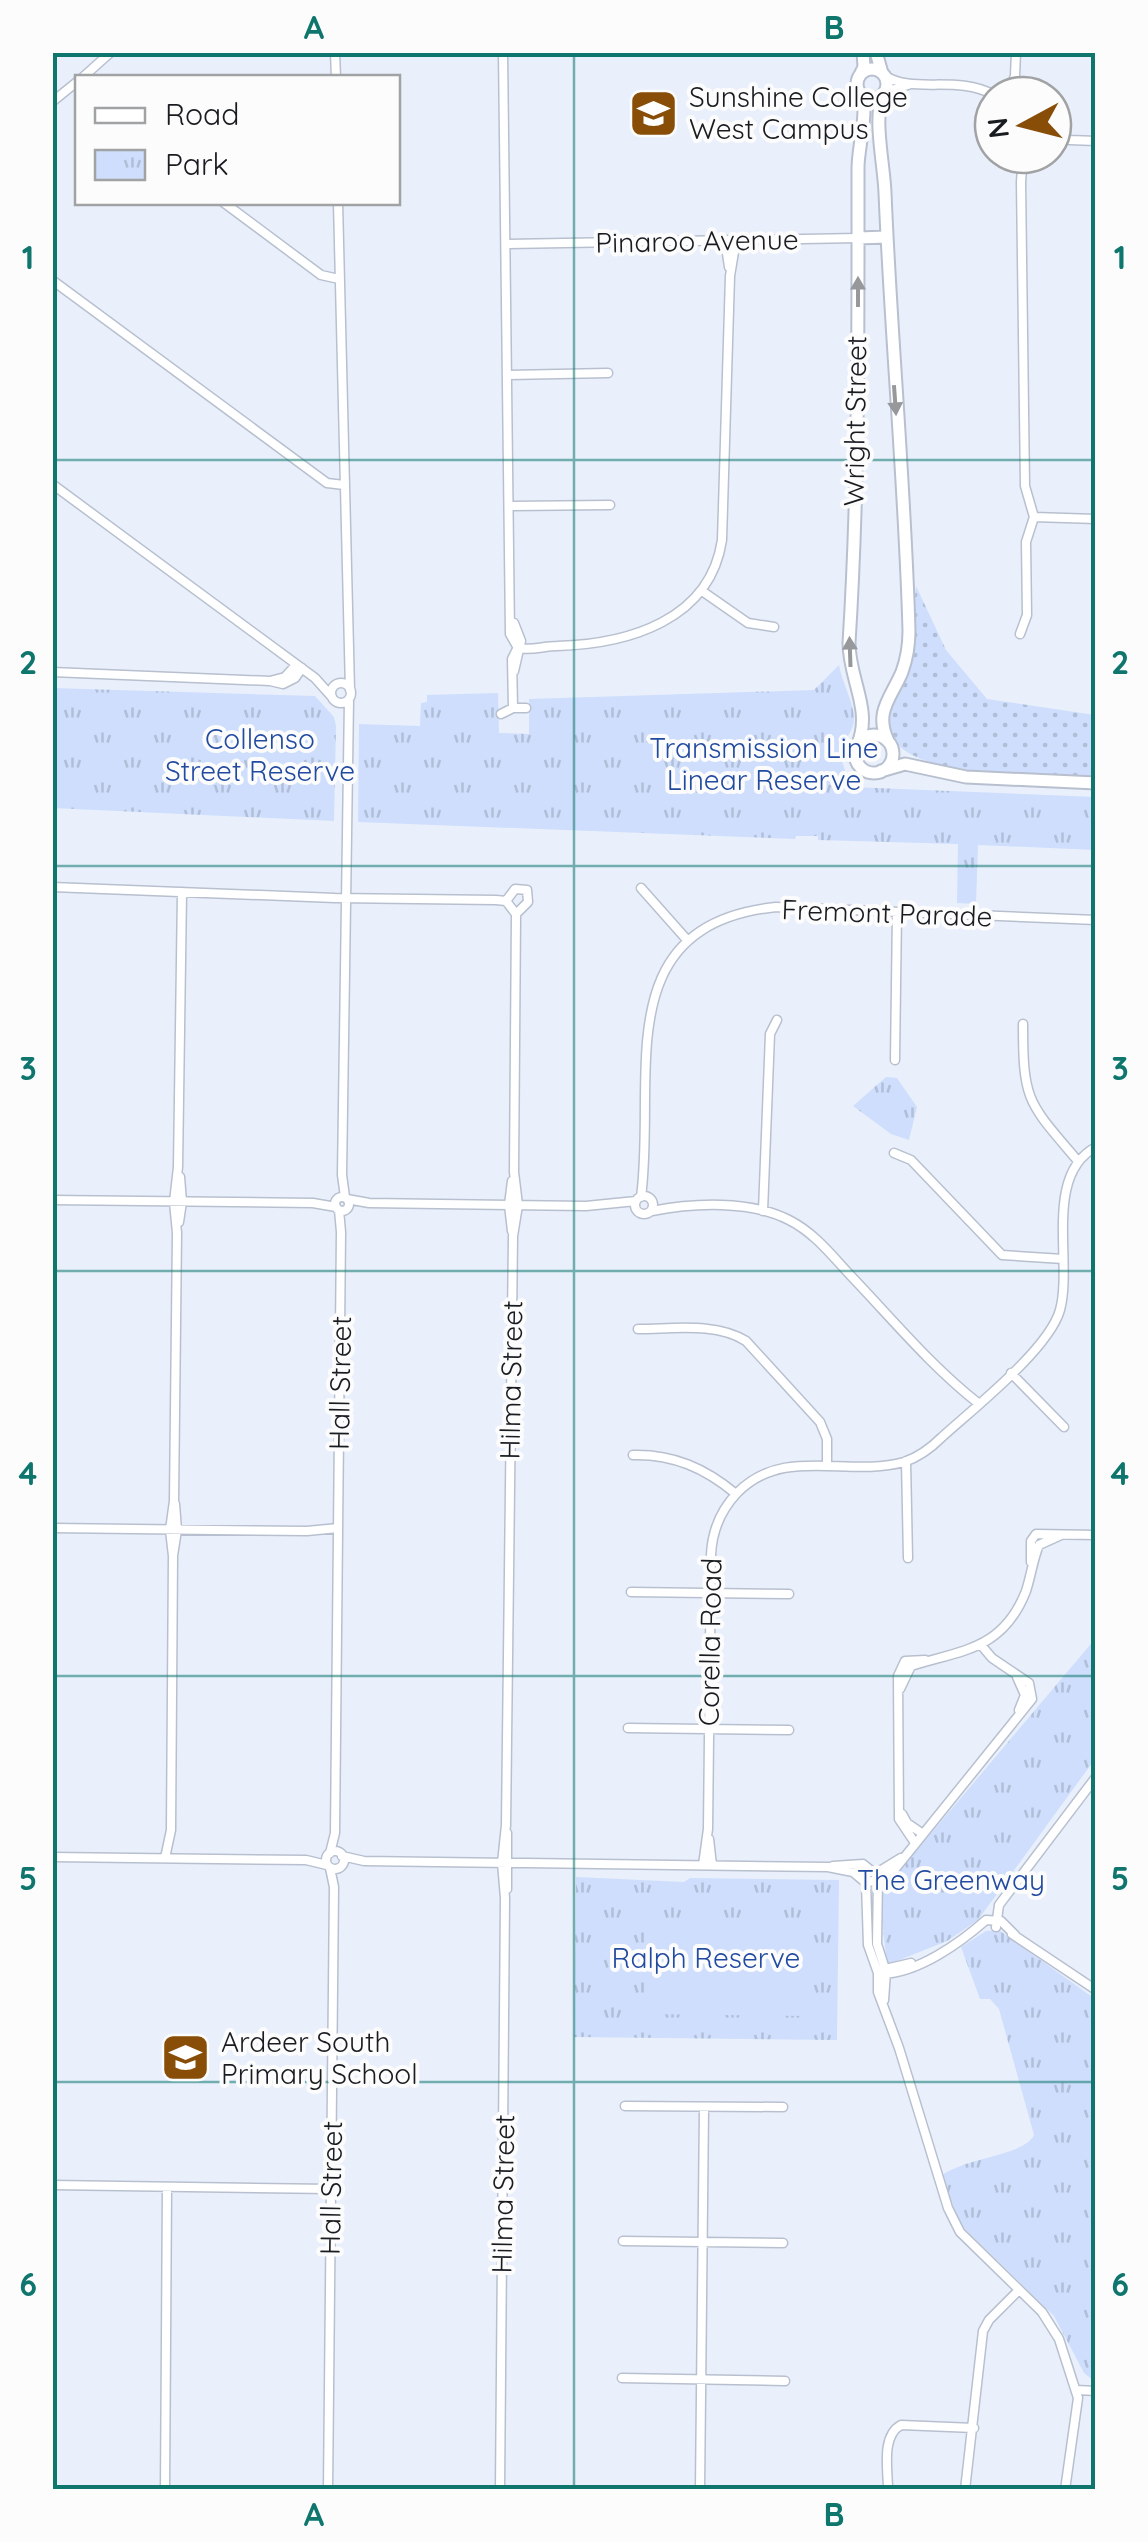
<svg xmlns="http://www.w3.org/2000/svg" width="1148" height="2542" font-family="Quicksand,sans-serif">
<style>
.grass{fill:url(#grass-dots)}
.park{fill:url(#park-tufts)}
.pitch{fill:#cedefc}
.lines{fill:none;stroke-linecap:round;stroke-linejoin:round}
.street-casing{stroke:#b8c0cf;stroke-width:11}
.secondary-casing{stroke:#b8c0cf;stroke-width:15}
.street{stroke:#fff;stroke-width:8}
.secondary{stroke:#fff;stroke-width:11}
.oneway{fill:#97989b}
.grid{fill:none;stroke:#0f766e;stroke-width:2.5;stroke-opacity:0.55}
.labels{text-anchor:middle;stroke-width:8;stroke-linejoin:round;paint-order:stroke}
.poi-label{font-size:28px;fill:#181b20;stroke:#fcfcfc;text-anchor:start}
.street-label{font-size:28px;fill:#181b20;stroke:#fcfcfc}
.park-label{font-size:28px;fill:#214aa1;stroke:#fcfcfc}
.neatline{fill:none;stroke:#0f766e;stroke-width:4}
.grid-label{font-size:32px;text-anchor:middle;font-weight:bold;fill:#0f766e}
</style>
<defs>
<pattern id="grass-dots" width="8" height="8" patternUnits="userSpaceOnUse" patternTransform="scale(2.5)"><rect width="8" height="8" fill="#cedefc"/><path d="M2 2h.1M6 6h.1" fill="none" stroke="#b0bed8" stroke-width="1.8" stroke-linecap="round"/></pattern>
<pattern id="park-tufts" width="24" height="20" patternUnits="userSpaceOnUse" patternTransform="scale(2.5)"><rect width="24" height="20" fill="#cedefc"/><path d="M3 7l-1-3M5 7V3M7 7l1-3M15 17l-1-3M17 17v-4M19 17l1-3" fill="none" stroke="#b0bed8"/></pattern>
</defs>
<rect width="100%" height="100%" fill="#e9f0fc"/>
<path class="grass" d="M 916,586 L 946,650 L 987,699 L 1095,715 L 1095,777 C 1054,776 885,783 887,720 C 888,697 908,678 912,655 C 916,633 913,609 916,586 Z"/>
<path class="park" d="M 839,665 C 842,683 854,702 854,719 C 854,731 845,737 842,748 C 839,761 847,775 852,787 L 1095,797 L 1096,850 L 978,845 L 976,904 L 957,903 L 958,844 L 818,840 L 818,836 L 796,836 L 795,839 L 358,822 L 359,724 L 420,726 L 421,703 L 427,702 L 427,695 L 498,693 L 499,733 L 529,734 L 529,699 L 814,690 Z
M 53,688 L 315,696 L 334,717 L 336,726 L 334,821 L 53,808 Z
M 886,1077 L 897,1078 L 917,1107 L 909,1140 L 891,1134 L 853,1106 Z
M 1095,1639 L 1095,1759 L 978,1920 L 947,1941 L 887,1965 L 881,1911 L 884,1883 L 911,1857 Z
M 576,1877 L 684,1882 L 690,1878 L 839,1880 L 837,2040 L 574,2037 Z
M 999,1930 L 1095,1999 L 1094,2381 L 1084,2373 L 1054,2316 L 961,2225 L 941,2176 C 965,2157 1024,2156 1034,2135 L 999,2009 L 990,1999 L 980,1999 L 961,1947 L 986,1931 Z"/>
<path class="pitch" d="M 644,1920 L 803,1921 L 803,2016 L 644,2014 Z"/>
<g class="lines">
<defs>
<path id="street" d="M 335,52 L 336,78
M 503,52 L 510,634 L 518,648 C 531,651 544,646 557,646 C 629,644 710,620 722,540 L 730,276 L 736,240
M 884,75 C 913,95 956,74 994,95
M 82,78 L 111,52
M 885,92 L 908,85
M 1008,95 L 1015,76 L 1016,52
M 52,102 L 78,81
M 1053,134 L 1070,140 L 1096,141
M 1023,155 L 1021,182 L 1025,486 L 1034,517 L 1096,519
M 223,202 L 321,275 L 339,279
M 338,202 L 350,690
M 725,240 L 729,267
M 506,244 L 858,238
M 52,280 L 327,483 L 344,485
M 508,375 L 608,373
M 52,484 L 315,678 L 332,697
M 511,506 L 610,505
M 702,591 L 748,623 L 774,627
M 1020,634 L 1027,615 L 1026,542 L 1034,517
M 514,671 L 521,641 L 514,623
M 52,672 L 270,681 L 283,684 L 295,678 L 302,668
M 270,681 L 285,677 L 296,665
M331 693a10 10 0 1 1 20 0a10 10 0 1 1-20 0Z
M 513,708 L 512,659 L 521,641
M 501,714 L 513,708 L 526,708
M 52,887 L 335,898 L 496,900 L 506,901 L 516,914 L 514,1172 L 518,1205 L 513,1236 L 506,1825 L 502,1863 L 505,1898 L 500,2490
M 641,888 L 688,941
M 506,901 L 515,889 L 527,890 L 528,902 L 516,914
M 1023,1024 C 1023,1102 1028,1102 1077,1160
M 895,1060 L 897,912
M 894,1153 L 911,1160 L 1002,1255 L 1063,1259
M 512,1181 L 509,1205 L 512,1231
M635 1205a9 9 0 1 1 18 0a9 9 0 1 1-18 0Z
M 345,1197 L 342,1175 L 349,699
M 641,1197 C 657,1078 606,925 776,907 L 1096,920
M335 1204a7 7 0 1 1 14 0a7 7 0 1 1-14 0Z
M 347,1199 L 369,1203 L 586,1206 L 636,1201
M 52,1200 L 313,1203 L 336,1207
M 652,1211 C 693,1203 750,1200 789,1220 C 815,1233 833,1257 852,1277 C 893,1320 932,1367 978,1403
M 763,1211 L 770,1034 L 777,1020
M 179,1222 L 182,1202 L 180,1177
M 638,1329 C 673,1329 716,1322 746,1341 L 820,1422 L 827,1439 L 827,1464
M 1011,1373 L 1064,1427
M 633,1455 C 673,1454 705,1468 736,1494
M 906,1461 L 908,1558
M 52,1528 L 307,1531 L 338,1528
M 173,1556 L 170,1530 L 174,1501 L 177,1233 L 174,1202 L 178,1167 L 182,892
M 1031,1562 L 1031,1541 L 1036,1534 L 1096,1535
M 631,1592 L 789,1594
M 1017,1677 L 1025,1695 L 1019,1710
M 900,1689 L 911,1666 C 962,1650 1003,1650 1026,1591 C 1031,1576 1033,1559 1039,1545 L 1061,1535
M 628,1728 L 789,1730
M 902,1814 L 907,1823 L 923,1834
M 709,1839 L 712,1865
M 915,1843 L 899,1819 L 898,1676 L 905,1661 L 925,1660
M326 1860a9 9 0 1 1 18 0a9 9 0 1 1-18 0Z
M 330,1853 L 335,1833 L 341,1232 L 339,1210
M 342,1856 L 364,1861 L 828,1867 L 853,1872 L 866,1883
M 52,1857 L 306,1860 L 327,1865
M 165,1858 L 171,1830 L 173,1556 L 177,1530 L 175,1504
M 703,1865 L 708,1829 L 711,1555 C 712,1532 721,1510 737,1493 C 784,1445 847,1478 904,1462 C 919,1457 931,1448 942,1437 C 974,1408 1049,1349 1060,1310 C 1073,1262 1043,1175 1096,1147
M 833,1866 L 863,1864 L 878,1876 L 877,1944 L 886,1972 L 884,2000
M 875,1874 L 901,1858
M 866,1883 L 868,1945 L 878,1973 L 878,1992 L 899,2048 L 948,2208 L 960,2232 L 1042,2312 L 1059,2339 L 1078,2398 L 1065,2490
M 866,1883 L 887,1876 L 895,1869 L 1032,1699 L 1029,1683 L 992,1658 L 981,1645
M 507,1889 L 507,1833
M 996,1927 L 999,1905 L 1096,1777
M 1012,1934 L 1096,1990
M 881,1970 L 911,1963
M 882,1974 C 918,1973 960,1943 986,1920 L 1001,1921 L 1015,1935
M 625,2106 L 783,2107
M 52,2185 L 331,2189
M 623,2241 L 783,2243
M 622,2378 L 785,2381
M 1077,2390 L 1096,2391
M 165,2490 L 167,2187
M 328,2490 L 334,1887 L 330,1868
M 700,2490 L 704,2107
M 888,2490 C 888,2469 881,2436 901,2425 L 974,2428
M 965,2490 L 983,2331 L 989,2320 L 1019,2290"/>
<path id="secondary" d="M 876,52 L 882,73
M857 84a15 15 0 1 1 30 0a15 15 0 1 1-30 0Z
M 859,77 L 864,67 L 863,52
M 883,94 C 873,119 884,164 885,193 C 891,339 905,485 909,631 C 909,645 907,658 902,672 C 891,698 874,712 888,741
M 858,238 L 887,237
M855 754a19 19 0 1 1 38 0a19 19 0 1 1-38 0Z
M 857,746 C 873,710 849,680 849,643 C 859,486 858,326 858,168 C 858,146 869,111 861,94
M 881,771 L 905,764 L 966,777 L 1096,783"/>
</defs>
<use href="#street" class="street-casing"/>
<use href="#secondary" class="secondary-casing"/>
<use href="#street" class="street"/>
<use href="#secondary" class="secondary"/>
</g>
<defs><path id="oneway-solid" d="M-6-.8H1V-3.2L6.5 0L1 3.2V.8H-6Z" transform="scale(2.5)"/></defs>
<g class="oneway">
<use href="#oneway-solid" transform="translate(858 292) rotate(-90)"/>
<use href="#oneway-solid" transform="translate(895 400) rotate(86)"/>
<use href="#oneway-solid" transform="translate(850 652) rotate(-92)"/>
</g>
<path class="grid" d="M 574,52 L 574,2490M 52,460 L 1096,460M 52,866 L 1096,866M 52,1271 L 1096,1271M 52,1676 L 1096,1676M 52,2082 L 1096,2082"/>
<defs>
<symbol id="school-square" viewBox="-11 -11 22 22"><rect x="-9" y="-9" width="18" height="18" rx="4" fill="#884e07" stroke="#fcfcfc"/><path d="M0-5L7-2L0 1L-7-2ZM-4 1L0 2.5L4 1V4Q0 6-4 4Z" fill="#fff"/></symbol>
</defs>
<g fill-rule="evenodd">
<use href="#school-square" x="626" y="86" width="55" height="55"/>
<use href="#school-square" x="158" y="2030" width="55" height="55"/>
</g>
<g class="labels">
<g class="poi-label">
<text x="689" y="107">Sunshine College<tspan x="689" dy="32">West Campus</tspan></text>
<text x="221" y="2052">Ardeer South<tspan x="221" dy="32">Primary School</tspan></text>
</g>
<g class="street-label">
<text transform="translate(697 241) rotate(-1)" y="10">Pinaroo Avenue</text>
<text transform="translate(855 421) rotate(-89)" y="10">Wright Street</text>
<text transform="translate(887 913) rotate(2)" y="10">Fremont Parade</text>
<text transform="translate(511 1380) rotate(-89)" y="10">Hilma Street</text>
<text transform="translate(340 1383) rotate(-89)" y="10">Hall Street</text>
<text transform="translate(710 1642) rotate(-89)" y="10">Corella Road</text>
<text transform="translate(331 2188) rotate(-89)" y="10">Hall Street</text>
<text transform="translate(503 2194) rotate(-89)" y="10">Hilma Street</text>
</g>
<g class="park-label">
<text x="260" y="749">Collenso<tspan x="260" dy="32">Street Reserve</tspan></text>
<text x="764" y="758">Transmission Line<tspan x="764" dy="32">Linear Reserve</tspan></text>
<text x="951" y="1890">The Greenway</text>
<text x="706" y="1968">Ralph Reserve</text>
</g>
</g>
<rect width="1148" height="2542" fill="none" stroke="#fcfcfc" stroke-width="110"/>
<rect x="75" y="75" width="325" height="130" fill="#fcfcfc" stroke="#a1a2a4" stroke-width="2.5"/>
<rect x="95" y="108" width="50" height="15" fill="#ffffff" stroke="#a1a2a4" stroke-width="2.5"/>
<text x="165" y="125" font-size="30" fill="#181b20">Road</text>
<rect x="95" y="150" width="50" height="30" fill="url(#park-tufts)" stroke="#a1a2a4" stroke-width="2.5"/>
<text x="165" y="175" font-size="30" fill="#181b20">Park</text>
<g transform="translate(1023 125) rotate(263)"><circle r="48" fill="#fcfcfc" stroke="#a1a2a4" stroke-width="2.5"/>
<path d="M0-8L18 38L0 25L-18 38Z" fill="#884e07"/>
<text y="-15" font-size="28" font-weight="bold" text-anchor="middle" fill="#181b20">N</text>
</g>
<rect x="55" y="55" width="1038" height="2432" class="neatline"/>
<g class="grid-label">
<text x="314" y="39">A</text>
<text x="834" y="39">B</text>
<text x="28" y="269">1</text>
<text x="1120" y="269">1</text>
<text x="28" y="674">2</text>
<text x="1120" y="674">2</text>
<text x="28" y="1080">3</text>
<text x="1120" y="1080">3</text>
<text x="28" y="1485">4</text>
<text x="1120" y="1485">4</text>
<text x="28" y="1890">5</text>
<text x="1120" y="1890">5</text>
<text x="28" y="2296">6</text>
<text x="1120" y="2296">6</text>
<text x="314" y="2526">A</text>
<text x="834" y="2526">B</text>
</g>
</svg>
